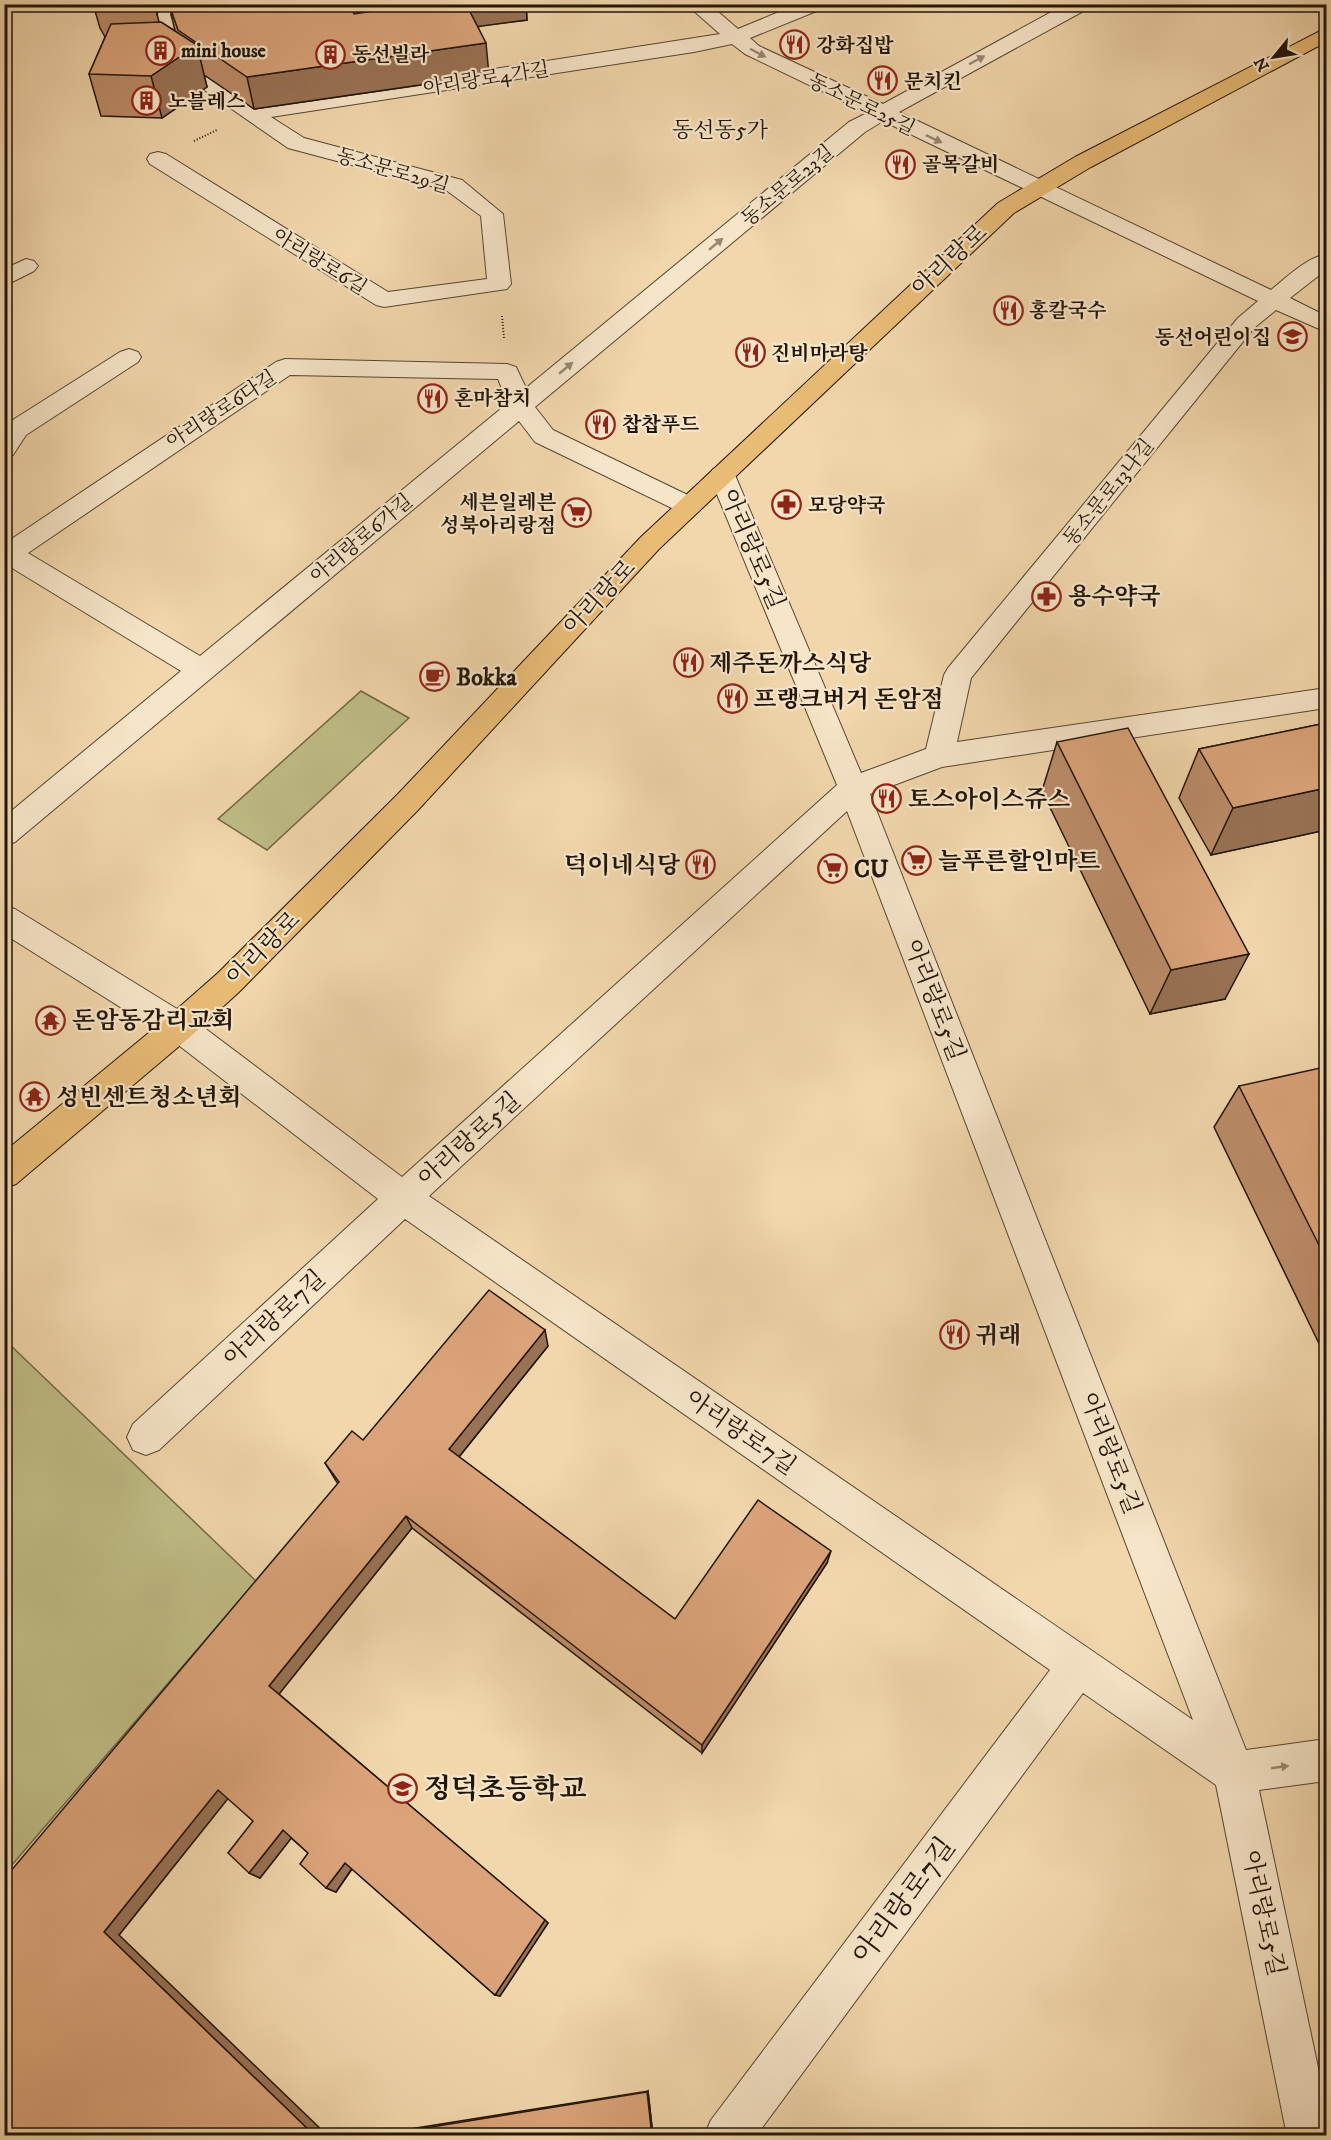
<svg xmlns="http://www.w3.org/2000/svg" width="1331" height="2140" font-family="'IM FELL DW Pica','Noto Serif KR',serif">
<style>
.green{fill:#c0bd86;stroke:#706947;stroke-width:1.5}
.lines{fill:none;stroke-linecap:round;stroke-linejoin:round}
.minor-casing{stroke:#554631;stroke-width:2}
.major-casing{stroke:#211508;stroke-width:2}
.path{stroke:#211508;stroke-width:2;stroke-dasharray:1 2;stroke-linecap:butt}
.minor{fill:#f7e5c9;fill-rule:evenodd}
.major{fill:#e9bc76;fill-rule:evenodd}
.wall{fill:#bc8c69;stroke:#211508;stroke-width:1.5}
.shaded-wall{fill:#997255;stroke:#211508;stroke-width:1.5}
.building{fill:#dba37a;stroke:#211508;stroke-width:1.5}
.oneway{fill:#978772}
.labels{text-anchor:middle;stroke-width:4.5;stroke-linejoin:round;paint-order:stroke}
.far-poi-label{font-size:20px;font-weight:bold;fill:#211508;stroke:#f7e5c9;text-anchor:start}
.far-street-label{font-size:20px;fill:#211508;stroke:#f7e5c9}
.far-quarter-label{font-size:22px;fill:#211508;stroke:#f7e5c9}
.street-label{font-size:24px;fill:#211508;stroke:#f7e5c9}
.poi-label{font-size:24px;font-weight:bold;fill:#211508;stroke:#f7e5c9;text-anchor:start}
.near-poi-label{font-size:28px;font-weight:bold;fill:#211508;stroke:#f7e5c9;text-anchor:start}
.near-street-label{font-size:28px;fill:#211508;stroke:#f7e5c9}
</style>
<rect width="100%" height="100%" fill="#f2d7ac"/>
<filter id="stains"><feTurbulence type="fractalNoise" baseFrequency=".00333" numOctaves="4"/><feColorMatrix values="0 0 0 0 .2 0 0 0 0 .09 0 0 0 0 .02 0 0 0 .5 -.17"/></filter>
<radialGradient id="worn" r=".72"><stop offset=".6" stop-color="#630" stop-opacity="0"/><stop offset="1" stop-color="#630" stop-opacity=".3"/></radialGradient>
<path class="green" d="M 361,691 L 409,718 L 267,850 L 218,819 Z
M 5,1340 L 256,1581 L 5,1873 Z"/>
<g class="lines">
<defs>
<path id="minor" d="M 155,4 L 175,4 L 170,15 L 187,60 L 256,106 L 720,34 L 686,4 L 709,4 L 738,29 L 798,4 L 827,4 L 824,8 L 750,38 L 759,46 L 883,104 L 1066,4 L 1092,4 L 1089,8 L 899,112 L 1271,290 C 1288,276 1305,259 1326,254 L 1326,270 L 1290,298 L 1326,316 L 1326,332 L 1276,310 L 1254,328 L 971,678 L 957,742 L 1326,688 L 1326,708 L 942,767 L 870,794 L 1246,1750 L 1326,1739 L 1326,1781 L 1259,1790 L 1326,2105 L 1326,2136 L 1287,2136 L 1216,1785 L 1083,1693 L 756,2136 L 704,2136 L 711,2120 L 1050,1670 L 405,1219 L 159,1450 L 146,1455 L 133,1450 L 127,1437 L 133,1424 L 378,1199 L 168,1037 L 4,934 L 4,906 L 15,909 L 190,1017 L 402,1177 L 837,785 L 709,475 L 713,469 L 722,466 L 731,469 L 735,475 L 861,773 L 926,749 L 944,675 L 948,668 L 1238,318 L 1258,301 L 883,121 L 865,132 L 535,407 L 553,430 L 698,500 L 702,506 L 698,512 L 689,515 L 680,512 L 535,442 L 519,421 L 15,842 L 4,846 L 4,817 L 181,671 L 7,565 L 4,566 L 4,544 L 276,362 L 285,359 L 507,364 L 516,367 L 526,388 L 849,122 L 867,113 L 745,54 L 732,44 L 694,52 L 271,117 L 304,138 L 462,180 L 503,214 L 511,284 L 507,289 L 384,307 L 376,305 L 150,164 L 147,159 L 150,154 L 158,152 L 166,154 L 388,292 L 487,279 L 481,216 L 446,190 L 288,148 L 171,67 L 150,15 ZM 290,375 L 498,379 L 508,403 L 200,656 L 28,553 ZM 847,811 L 1193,1720 L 429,1196 Z
M 26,259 L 34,261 L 38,266 L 34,271 L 4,286 L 4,269 Z
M 129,349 L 138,352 L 141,357 L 138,362 L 26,435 L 13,455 L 4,457 L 4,429 L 8,423 L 120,352 Z"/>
<path id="major" d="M 1326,28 L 1326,42 L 1091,167 L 1014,213 L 659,549 L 418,810 L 240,991 L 190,1037 L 16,1184 L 4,1188 L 4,1152 L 168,1017 L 218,973 L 398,794 L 641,537 L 998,203 L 1075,157 Z"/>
</defs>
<use href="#minor" class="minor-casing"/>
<use href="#major" class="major-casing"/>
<path class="path" d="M 194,141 L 217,130
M 502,316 L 504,338"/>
<use href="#minor" class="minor"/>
<use href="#major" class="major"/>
</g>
<path class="wall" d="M 93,4 L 161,4 L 157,14 L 159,22 L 175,31 L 169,4 L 526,4 L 527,20 L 478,26 L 489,75 L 254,109 L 204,75 L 207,87 L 162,118 L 101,116 L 89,74 L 105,37 L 100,28 Z
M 1326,723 L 1326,830 L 1211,855 L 1179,798 L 1199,749 Z
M 1057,742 L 1225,999 L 1150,1014 L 1042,791 Z
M 1326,1081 L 1326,1358 L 1214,1127 L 1239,1086 Z
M 548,1346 L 459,1457 L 675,1619 L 827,1563 L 702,1753 L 412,1528 L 279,1694 L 548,1923 L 500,1996 L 495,1995 L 352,1869 L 336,1892 L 326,1888 L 308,1853 L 291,1838 L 260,1878 L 249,1873 L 253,1821 L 228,1798 L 119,1935 L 4,2136 L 338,1484 L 325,1463 L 363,1440 Z
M 648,2091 L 653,2136 L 382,2135 L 391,2132 Z"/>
<path class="shaded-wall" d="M 155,4 L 161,4 L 157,14 Z
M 356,4 L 422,4 L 362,42 Z
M 511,4 L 526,4 L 527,20 L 430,33 L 428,15 Z
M 486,43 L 489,75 L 254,109 L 247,77 Z
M 197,45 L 207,87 L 162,118 L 151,76 Z
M 1326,788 L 1326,830 L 1211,855 L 1233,808 Z
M 1249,954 L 1225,999 L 1150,1014 L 1171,970 Z
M 545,1330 L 548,1346 L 454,1463 L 449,1449 Z
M 406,1516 L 412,1528 L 279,1694 L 269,1686 Z
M 831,1551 L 827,1563 L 702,1753 L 702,1745 Z
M 218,1790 L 230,1796 L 119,1935 L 328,2136 L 315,2136 L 104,1932 Z
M 283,1830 L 293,1836 L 260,1878 L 249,1873 Z
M 345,1863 L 353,1867 L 336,1892 L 326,1888 Z
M 545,1920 L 548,1923 L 500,1996 L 495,1995 Z
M 648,2091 L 653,2136 L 647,2092 Z"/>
<path class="building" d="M 169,4 L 350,4 L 354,14 L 420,4 L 466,4 L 486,43 L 247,77 L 178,30 Z
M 466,4 L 511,4 L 469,10 Z
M 161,22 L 197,45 L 151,76 L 89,74 L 111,24 Z
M 1326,723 L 1326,788 L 1233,808 L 1199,749 Z
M 1128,728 L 1249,954 L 1171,970 L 1057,742 Z
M 1320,1068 L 1326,1081 L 1326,1259 L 1239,1086 Z
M 489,1290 L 545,1330 L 449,1449 L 675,1619 L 758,1500 L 831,1551 L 702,1745 L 406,1516 L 269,1686 L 545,1920 L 495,1995 L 345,1863 L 326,1888 L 300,1864 L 308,1853 L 283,1830 L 249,1873 L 228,1853 L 253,1821 L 218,1790 L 104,1932 L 315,2136 L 4,2136 L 4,1879 L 339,1482 L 325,1463 L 352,1431 L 363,1440 Z
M 647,2092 L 652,2136 L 383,2136 L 382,2135 Z"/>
<defs><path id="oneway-solid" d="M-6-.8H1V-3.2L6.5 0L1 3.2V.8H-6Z" transform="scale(1.5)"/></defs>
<g class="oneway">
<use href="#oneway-solid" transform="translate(758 53) rotate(28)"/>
<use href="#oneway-solid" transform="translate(977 60) rotate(-28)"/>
<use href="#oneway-solid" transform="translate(934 139) rotate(25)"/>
<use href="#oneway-solid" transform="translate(716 244) rotate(-40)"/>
<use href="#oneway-solid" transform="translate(566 368) rotate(-40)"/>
<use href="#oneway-solid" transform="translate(1280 1767) rotate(-8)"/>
</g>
<defs>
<symbol id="restaurant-ring" viewBox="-11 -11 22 22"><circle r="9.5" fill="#f7e5c9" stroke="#8f2418" stroke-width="1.5"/><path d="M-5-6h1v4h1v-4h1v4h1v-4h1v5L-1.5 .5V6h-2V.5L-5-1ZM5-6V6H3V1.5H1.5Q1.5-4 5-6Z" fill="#8f2418"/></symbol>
<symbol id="building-ring" viewBox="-11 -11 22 22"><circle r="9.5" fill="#f7e5c9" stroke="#8f2418" stroke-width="1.5"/><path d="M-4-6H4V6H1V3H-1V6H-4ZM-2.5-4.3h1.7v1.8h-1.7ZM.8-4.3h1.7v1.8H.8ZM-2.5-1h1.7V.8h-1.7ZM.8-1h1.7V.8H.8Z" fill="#8f2418"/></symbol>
<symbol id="school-ring" viewBox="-11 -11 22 22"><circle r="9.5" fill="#f7e5c9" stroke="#8f2418" stroke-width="1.5"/><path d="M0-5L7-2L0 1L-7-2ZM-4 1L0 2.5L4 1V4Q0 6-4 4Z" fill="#8f2418"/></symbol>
<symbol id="pharmacy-ring" viewBox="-11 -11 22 22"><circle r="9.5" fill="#f7e5c9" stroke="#8f2418" stroke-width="1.5"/><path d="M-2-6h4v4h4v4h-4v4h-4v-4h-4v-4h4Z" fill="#8f2418"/></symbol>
<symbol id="supermarket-ring" viewBox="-11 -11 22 22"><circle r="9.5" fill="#f7e5c9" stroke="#8f2418" stroke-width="1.5"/><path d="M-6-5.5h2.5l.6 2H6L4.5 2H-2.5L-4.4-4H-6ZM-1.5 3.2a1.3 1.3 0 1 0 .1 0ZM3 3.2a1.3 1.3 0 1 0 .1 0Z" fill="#8f2418"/></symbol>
<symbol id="cafe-ring" viewBox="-11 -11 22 22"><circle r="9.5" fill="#f7e5c9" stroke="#8f2418" stroke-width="1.5"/><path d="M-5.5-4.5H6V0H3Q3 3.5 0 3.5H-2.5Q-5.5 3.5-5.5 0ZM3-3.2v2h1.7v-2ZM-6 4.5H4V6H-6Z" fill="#8f2418"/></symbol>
<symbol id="temple-ring" viewBox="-11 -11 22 22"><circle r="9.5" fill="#f7e5c9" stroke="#8f2418" stroke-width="1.5"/><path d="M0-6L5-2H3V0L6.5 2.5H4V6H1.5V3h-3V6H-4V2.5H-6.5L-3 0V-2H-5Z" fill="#8f2418"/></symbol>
</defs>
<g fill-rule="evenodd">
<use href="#restaurant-ring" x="778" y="28" width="33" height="33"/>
<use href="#building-ring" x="144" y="34" width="33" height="33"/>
<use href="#building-ring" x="314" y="38" width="33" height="33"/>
<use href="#restaurant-ring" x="866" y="64" width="33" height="33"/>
<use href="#building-ring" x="130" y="84" width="33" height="33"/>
<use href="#restaurant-ring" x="884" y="148" width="33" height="33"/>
<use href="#restaurant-ring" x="992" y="294" width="33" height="33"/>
<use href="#school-ring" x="1276" y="320" width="33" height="33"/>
<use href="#restaurant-ring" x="734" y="336" width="33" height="33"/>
<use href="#restaurant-ring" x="416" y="382" width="33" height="33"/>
<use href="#restaurant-ring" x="584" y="408" width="33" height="33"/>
<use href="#pharmacy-ring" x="770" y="488" width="33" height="33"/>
<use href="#supermarket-ring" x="560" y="496" width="33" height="33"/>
<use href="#pharmacy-ring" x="1030" y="580" width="33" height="33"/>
<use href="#restaurant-ring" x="672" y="646" width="33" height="33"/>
<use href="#cafe-ring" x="418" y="660" width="33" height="33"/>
<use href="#restaurant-ring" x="716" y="682" width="33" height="33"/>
<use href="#restaurant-ring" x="870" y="782" width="33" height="33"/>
<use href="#supermarket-ring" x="900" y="844" width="33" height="33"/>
<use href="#restaurant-ring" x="684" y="848" width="33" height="33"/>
<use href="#supermarket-ring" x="816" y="852" width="33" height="33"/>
<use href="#temple-ring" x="34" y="1004" width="33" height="33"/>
<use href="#temple-ring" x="18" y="1080" width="33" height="33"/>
<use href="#restaurant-ring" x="938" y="1318" width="33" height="33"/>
<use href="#school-ring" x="386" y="1772" width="33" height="33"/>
</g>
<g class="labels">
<g class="far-poi-label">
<text x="816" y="52">강화집밥</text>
<text x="181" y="57">mini house</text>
<text x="352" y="61">동선빌라</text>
<text x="904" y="88">문치킨</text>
<text x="168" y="108">노블레스</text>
<text x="922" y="171">골목갈비</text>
<text x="1029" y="317">홍칼국수</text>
<text x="1271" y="344" text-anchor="end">동선어린이집</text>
<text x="771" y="360">진비마라탕</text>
<text x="454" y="405">혼마참치</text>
<text x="622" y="431">찹찹푸드</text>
<text x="556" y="509" text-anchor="end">세븐일레븐<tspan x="556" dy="23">성북아리랑점</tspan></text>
<text x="808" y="512">모당약국</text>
</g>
<g class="far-street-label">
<text transform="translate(486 78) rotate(-9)" y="7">아리랑로4가길</text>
<text transform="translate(862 104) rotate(26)" y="7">동소문로25길</text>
<text transform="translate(393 170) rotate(16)" y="7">동소문로29길</text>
<text transform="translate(787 185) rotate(-40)" y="7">동소문로23길</text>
<text transform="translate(320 261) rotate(32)" y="7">아리랑로6길</text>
<text transform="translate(221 409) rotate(-33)" y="7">아리랑로6다길</text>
<text transform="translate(1108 492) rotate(-51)" y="7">동소문로13나길</text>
<text transform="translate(361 538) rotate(-40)" y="7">아리랑로6가길</text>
</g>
<g class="far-quarter-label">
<text x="720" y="137">동선동5가</text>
</g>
<g class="street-label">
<text transform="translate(949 260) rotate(-43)" y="8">아리랑로</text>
<text transform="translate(753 549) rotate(67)" y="8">아리랑로5길</text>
<text transform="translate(599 597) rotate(-47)" y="8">아리랑로</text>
<text transform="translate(263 948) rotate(-45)" y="8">아리랑로</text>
<text transform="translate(935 1000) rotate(69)" y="8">아리랑로5길</text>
<text transform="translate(469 1139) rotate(-42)" y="8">아리랑로5길</text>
<text transform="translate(274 1318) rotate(-43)" y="8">아리랑로7길</text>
<text transform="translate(741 1432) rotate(35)" y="8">아리랑로7길</text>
<text transform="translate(1111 1453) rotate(69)" y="8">아리랑로5길</text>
<text transform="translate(1264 1913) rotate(78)" y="8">아리랑로5길</text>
</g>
<g class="poi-label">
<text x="1068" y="604">용수약국</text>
<text x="709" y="671">제주돈까스식당</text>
<text x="456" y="685">Bokka</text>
<text x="753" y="707">프랭크버거 돈암점</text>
<text x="908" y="807">토스아이스쥬스</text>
<text x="938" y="869">늘푸른할인마트</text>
<text x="680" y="873" text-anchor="end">덕이네식당</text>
<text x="854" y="877">CU</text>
<text x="72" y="1028">돈암동감리교회</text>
<text x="56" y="1105">성빈센트청소년회</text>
<text x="975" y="1343">귀래</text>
</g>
<g class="near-poi-label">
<text x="424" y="1798">정덕초등학교</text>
</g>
<g class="near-street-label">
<text transform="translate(903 1900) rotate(-53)" y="10">아리랑로7길</text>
</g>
</g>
<rect width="1331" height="2140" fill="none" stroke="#f2d7ac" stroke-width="24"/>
<rect x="6" y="6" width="1319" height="2128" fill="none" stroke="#211508" stroke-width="3"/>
<rect x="12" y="12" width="1307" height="2116" fill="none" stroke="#211508" stroke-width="1.5"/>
<g transform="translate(1274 57) rotate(240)" stroke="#f7e5c9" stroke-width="4.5" paint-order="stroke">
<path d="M0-4.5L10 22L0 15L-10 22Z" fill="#211508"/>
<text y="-9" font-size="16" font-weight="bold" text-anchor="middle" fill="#211508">N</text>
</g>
<rect width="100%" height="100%" filter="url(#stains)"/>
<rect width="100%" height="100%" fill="url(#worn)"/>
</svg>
